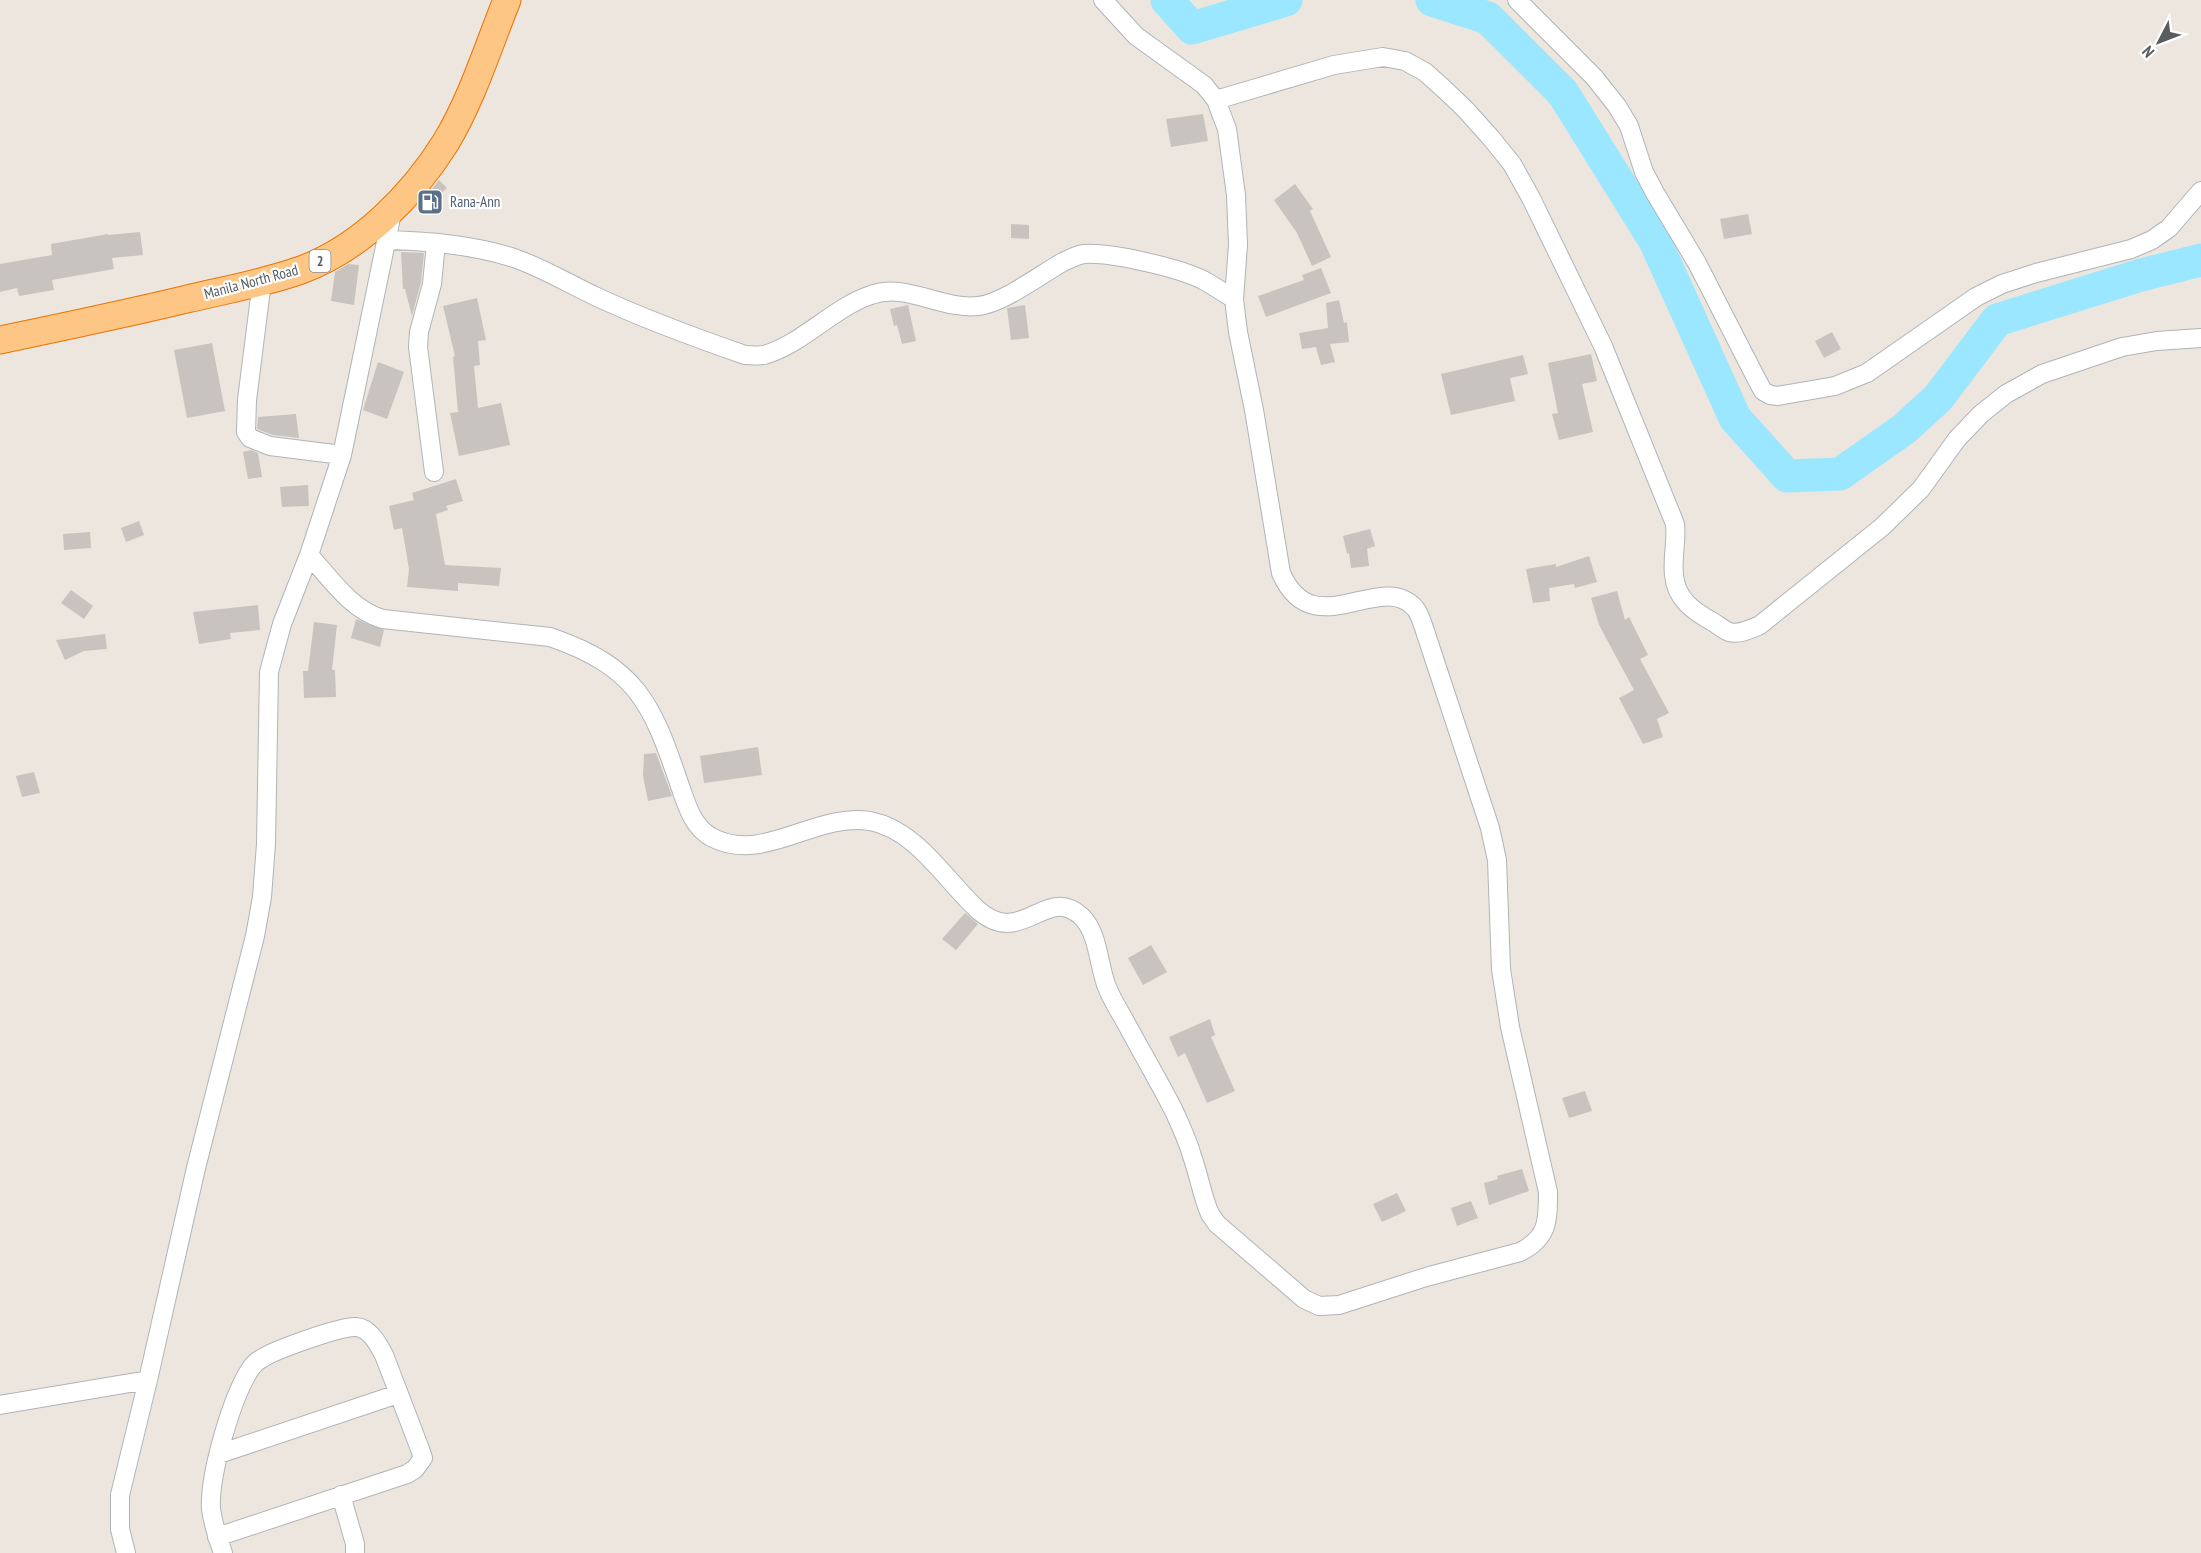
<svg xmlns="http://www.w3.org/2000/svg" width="2201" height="1553" font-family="'PT Sans Narrow',sans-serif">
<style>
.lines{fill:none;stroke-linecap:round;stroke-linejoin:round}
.river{stroke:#9be7ff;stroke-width:33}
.building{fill:#c8c3be}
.minor-casing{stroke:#b0b4b7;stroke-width:20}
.highway-casing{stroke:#ea7200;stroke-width:29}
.minor{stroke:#fff;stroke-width:18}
.highway{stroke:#fec684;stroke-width:27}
.labels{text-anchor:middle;stroke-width:4.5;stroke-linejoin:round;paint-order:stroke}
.shield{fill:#fff;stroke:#8a8e90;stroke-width:1.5}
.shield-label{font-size:14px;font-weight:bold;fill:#585d60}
.service-label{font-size:15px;fill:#4e5e75;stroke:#fff;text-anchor:start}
.street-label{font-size:15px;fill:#585d60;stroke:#fff}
</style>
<rect width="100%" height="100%" fill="#ece6df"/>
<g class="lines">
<path class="river" d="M 1167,0 L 1192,28 L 1286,0
M 1432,0 L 1488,18 L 1563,93 L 1655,241 L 1735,418 L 1787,476 L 1840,474 L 1904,429 L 1938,398 L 1997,320 L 2141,275 L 2201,260"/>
</g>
<path class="building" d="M 1203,114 L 1208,141 L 1171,147 L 1166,119 Z
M 439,180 L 447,188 L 434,200 L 428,194 Z
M 1295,184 L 1313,209 L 1310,211 L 1331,257 L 1312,266 L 1297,233 L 1274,200 Z
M 1748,214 L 1752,234 L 1724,239 L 1720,219 Z
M 1011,224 L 1029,225 L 1029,239 L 1011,238 Z
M 140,232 L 143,255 L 112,258 L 114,269 L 52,280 L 54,290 L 19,296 L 17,288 L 0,292 L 0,264 L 52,255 L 51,244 L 108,234 L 108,235 Z
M 401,252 L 424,253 L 421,282 L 412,316 L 405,289 L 403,289 Z
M 348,264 L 359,265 L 354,305 L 331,301 L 335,272 Z
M 1321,268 L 1331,293 L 1266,317 L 1258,296 L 1304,280 L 1302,275 Z
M 477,298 L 486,340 L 478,341 L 480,365 L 474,366 L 478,408 L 501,403 L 510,445 L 459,456 L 450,413 L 458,412 L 453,357 L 455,356 L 443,306 Z
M 1339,300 L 1344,323 L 1347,322 L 1349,342 L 1330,344 L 1335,362 L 1321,365 L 1316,347 L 1302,349 L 1299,333 L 1328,328 L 1326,303 Z
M 908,305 L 916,341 L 902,344 L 897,325 L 894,326 L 890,309 Z
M 1025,305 L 1029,338 L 1011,340 L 1007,308 Z
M 1832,332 L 1841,349 L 1824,358 L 1815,341 Z
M 212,343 L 225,411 L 187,418 L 174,350 Z
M 1591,354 L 1597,381 L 1582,384 L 1593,432 L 1559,440 L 1552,414 L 1558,413 L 1548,363 Z
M 1523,355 L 1528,374 L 1510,378 L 1515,401 L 1451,415 L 1441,374 Z
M 378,362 L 404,372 L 387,419 L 363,410 Z
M 296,414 L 299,438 L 273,435 L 257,429 L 258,417 Z
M 251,450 L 258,453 L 262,477 L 248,479 L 243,452 Z
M 456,479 L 463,501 L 446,506 L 448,510 L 436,514 L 445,565 L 501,568 L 499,586 L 458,583 L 458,591 L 407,587 L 409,569 L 402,528 L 394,530 L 389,506 L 414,500 L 412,493 Z
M 308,485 L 309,506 L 282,507 L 280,487 Z
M 139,521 L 144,535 L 126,542 L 121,528 Z
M 1370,529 L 1375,546 L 1367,549 L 1369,566 L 1351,568 L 1349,553 L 1347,554 L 1343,536 Z
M 90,532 L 91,548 L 64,550 L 63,534 Z
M 1589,556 L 1597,582 L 1575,588 L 1574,584 L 1549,588 L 1550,601 L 1533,603 L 1526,569 L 1556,564 L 1556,567 Z
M 71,590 L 93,606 L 84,619 L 61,603 Z
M 1617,591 L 1625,620 L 1629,617 L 1648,655 L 1640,659 L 1669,713 L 1657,719 L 1663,737 L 1643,744 L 1619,698 L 1634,690 L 1599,625 L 1591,598 Z
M 258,605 L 260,630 L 230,633 L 231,639 L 199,644 L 193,612 Z
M 356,619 L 384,630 L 380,647 L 351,638 Z
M 314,622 L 337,625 L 332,670 L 335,670 L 336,697 L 304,698 L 303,671 L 308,671 Z
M 105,634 L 107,649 L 84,651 L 65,660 L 56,640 Z
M 758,747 L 762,775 L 704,783 L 700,756 Z
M 656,753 L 672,796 L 648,801 L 643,776 L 644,754 Z
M 34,772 L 40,793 L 22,797 L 16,776 Z
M 965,913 L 978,924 L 956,950 L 942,939 Z
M 1151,945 L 1167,972 L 1143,985 L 1128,958 Z
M 1210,1019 L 1215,1035 L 1211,1037 L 1235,1091 L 1207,1103 L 1185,1053 L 1178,1057 L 1169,1037 Z
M 1585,1091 L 1592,1111 L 1569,1118 L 1562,1098 Z
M 1522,1169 L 1529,1191 L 1489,1205 L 1484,1183 L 1498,1179 L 1497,1176 Z
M 1397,1193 L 1406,1211 L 1382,1222 L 1373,1204 Z
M 1471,1201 L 1478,1218 L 1457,1226 L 1451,1208 Z"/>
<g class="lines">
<defs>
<path id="minor" d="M 1517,0 L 1594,77 L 1617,106 L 1629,126 L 1644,172 L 1655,193 L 1697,263 L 1756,378 L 1763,391 L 1770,395 L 1778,396 L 1835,386 L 1867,373 L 1976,297 L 2002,284 L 2036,273 L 2131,249 L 2152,240 L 2169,228 L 2201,191
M 1216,100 L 1334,65 L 1383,57 L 1405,61 L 1425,72 L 1444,89 L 1465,109 L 1491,138 L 1512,164 L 1531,198 L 1603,346 L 1675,524 C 1677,541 1672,557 1674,575 C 1676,599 1693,611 1713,622 C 1718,625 1724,630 1729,632 C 1739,635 1751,629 1760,625 L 1882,527 L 1921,489 L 1957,439 L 1981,414 L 2006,394 L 2042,374 L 2122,347 L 2157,341 L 2201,338
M 388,240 C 430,241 474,245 514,258 C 543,268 569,284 597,297 C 644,319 696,338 745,355 C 751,355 758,356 764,355 C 801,345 834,307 871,295 C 906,282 941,310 978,306 C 1002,304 1041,274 1063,262 C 1069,259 1077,255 1084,254 C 1111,252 1179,268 1203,280 C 1214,286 1224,293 1234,299
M 262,281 L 247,400 L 246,432 L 250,438 L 270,446 L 342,455
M 434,472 L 418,347 L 419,332 L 432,284 L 436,243
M 309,555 C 331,579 351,610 383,619 L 550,637 C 637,667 652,703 680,786 C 687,805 692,826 711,837 C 763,865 815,812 870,821 C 917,830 945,880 978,910 C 1022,949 1045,884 1081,916 C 1099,933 1098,965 1107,987 C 1112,1000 1120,1012 1126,1023 C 1142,1053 1160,1083 1175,1113 C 1181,1127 1188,1141 1192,1156 C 1199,1175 1202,1196 1210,1214 L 1217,1224 L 1304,1299 L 1319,1306 L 1339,1305 L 1426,1277 L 1520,1252 C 1548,1238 1548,1221 1548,1192 L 1510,1027 L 1501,969 L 1497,860 L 1490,828 L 1423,625 C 1421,619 1419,613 1415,608 C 1381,569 1313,647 1281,573 L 1254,410 L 1238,332 L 1234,299 L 1238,245 L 1236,195 L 1227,129 L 1216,100 L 1204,85 L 1136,36 L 1103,0
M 0,1405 L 148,1380
M 219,1454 L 398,1394
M 341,1495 L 355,1544 L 355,1553
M 217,1537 L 407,1474 L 415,1469 L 423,1458 L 420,1449 L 384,1355 C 378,1344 370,1328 356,1327 C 341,1326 274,1350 261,1359 C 257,1361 253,1365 251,1368 C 232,1396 209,1475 211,1509 C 213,1524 218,1539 223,1553
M 126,1553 L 120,1529 L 120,1495 L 148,1380 L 196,1168 L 255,936 L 262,897 L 266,844 L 269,672 L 282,624 L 309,555 L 342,455 L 393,208"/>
<path id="highway" d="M 0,340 C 62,327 125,314 187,299 C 225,290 265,283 301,270 C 361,248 413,195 446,142 C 472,99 488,47 507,0"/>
</defs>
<use href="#minor" class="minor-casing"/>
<use href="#highway" class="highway-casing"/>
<use href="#minor" class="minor"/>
<use href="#highway" class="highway"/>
</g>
<defs>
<symbol id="fuel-square" viewBox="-11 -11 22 22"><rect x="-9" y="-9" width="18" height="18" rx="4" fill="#5c6f8a" stroke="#fff"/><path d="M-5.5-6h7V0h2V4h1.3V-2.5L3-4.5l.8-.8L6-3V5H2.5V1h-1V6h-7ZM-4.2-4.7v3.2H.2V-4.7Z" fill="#fff"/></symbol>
</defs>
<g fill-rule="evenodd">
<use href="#fuel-square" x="415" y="187" width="30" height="30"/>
</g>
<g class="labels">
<rect class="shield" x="309.5" y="250" width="21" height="22" rx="4.5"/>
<g class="shield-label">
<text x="320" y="266">2</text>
</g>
<g class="service-label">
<text x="450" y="207">Rana-Ann</text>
</g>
<g class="street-label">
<text transform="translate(251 282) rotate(-15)" y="5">Manila North Road</text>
</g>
</g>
<g transform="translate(2159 42) rotate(228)" stroke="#ffffff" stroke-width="4.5" paint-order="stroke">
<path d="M0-4.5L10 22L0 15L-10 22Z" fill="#585d60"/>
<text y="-9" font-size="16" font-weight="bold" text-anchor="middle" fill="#585d60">N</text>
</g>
</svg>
